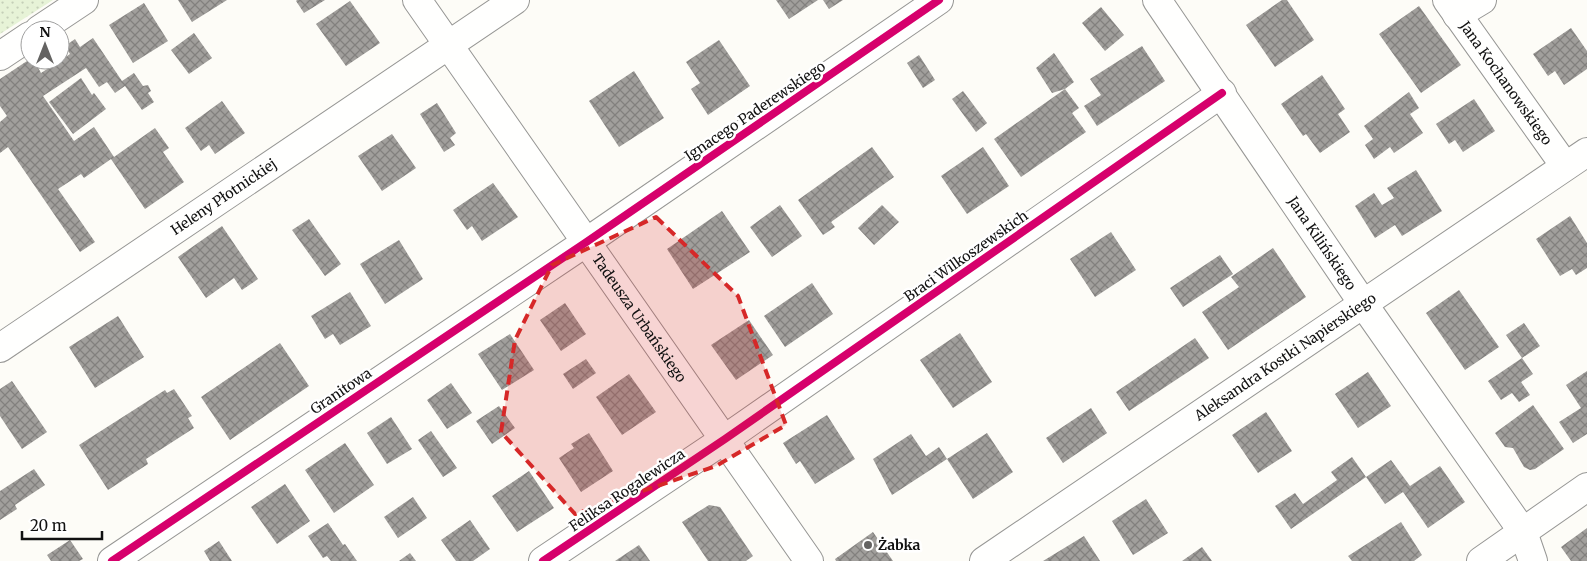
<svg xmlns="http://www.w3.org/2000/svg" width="1587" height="561" font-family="Merriweather,serif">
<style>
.grass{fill:url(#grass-dots)}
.building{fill:url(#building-cross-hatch)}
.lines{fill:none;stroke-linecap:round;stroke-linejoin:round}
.minor-casing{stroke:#979795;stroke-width:30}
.minor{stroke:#fffffe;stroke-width:28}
.cycleway-casing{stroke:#fff;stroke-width:11}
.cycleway{stroke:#d6006c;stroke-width:8}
.marked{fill:#d62828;fill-opacity:0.2;stroke:#d62828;stroke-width:4;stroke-dasharray:10 6;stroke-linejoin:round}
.poi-dot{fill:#646362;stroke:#fff;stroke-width:2}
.labels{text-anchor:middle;stroke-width:5;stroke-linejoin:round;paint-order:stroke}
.street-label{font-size:14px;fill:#111;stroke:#fff}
.poi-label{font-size:14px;font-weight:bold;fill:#111;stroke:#fff;text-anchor:start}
</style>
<defs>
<pattern id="grass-dots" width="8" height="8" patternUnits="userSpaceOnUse" patternTransform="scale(1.25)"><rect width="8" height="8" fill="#e7f3d7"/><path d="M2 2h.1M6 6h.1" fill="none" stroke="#c5cfb8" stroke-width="1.8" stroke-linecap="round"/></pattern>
<pattern id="building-cross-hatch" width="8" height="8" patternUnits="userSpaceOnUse" patternTransform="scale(1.25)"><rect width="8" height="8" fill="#a19f9c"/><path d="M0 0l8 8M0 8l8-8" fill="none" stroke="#82807e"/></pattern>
</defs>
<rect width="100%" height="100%" fill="#fdfcf7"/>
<path class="grass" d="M 0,0 L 53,0 L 0,34 Z"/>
<path class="building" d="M 178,0 L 227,0 L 192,22 Z
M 297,0 L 325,0 L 304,13 L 296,1 Z
M 776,0 L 818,0 L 789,19 Z
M 823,0 L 843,0 L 829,9 Z
M 1282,0 L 1287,0 L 1314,40 L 1275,67 L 1246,25 Z
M 350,1 L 380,43 L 346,66 L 316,24 Z
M 144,3 L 168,41 L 133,63 L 109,25 Z
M 1419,6 L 1461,65 L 1421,93 L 1379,34 Z
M 1101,7 L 1124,35 L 1105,51 L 1082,23 Z
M 1571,28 L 1587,51 L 1587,69 L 1564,85 L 1555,71 L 1548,76 L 1533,54 Z
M 194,33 L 212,58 L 189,74 L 171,50 Z
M 93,38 L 122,81 L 134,73 L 143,86 L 148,85 L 151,91 L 148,93 L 154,102 L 142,110 L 125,86 L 115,93 L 107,82 L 99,87 L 86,68 L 43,96 L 74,141 L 94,127 L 114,157 L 155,128 L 169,148 L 163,152 L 184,182 L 145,209 L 111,159 L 84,178 L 81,174 L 58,189 L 95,242 L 80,252 L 8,147 L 0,153 L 0,122 L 7,116 L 0,106 L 0,79 L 30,59 L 34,60 L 41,73 L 70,54 L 65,46 L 75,39 L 80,47 Z
M 719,40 L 750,86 L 708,115 L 691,89 L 700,83 L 686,62 Z
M 1142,46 L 1165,81 L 1097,126 L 1084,106 L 1101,95 L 1090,79 Z
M 1054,53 L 1074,82 L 1065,89 L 1052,93 L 1036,68 Z
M 919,55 L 935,80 L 923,88 L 907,63 Z
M 634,71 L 664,118 L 619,147 L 589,101 Z
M 1322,75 L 1345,109 L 1338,114 L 1350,132 L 1320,153 L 1306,134 L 1303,136 L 1281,104 Z
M 81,78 L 92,95 L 94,93 L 106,109 L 73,134 L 49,102 Z
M 1065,89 L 1079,108 L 1072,113 L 1086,132 L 1021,177 L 994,139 Z
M 963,91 L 987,123 L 976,132 L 952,99 Z
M 1409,92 L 1419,108 L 1410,114 L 1423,133 L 1394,153 L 1390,147 L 1374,159 L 1365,145 L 1373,139 L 1364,126 Z
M 1474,99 L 1495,131 L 1463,152 L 1455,140 L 1449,144 L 1436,124 Z
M 222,101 L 245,133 L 215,154 L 209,145 L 201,151 L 185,128 Z
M 437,103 L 456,133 L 450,138 L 455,145 L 444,152 L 420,114 Z
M 392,134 L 416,168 L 382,191 L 358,156 Z
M 872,147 L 894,177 L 831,222 L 835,227 L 823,235 L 798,200 Z
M 983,147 L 1009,186 L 967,214 L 941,176 Z
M 1416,170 L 1442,211 L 1402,236 L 1395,225 L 1375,238 L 1355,206 L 1374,193 L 1382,205 L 1394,198 L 1387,188 Z
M 493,183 L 518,217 L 482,241 L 472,226 L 467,230 L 453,210 Z
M 780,205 L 802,236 L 772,257 L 750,227 Z
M 882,205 L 899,222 L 874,245 L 858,228 Z
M 722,211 L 750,252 L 693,289 L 667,249 Z
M 1570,216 L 1587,243 L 1587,268 L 1576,275 L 1572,269 L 1560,276 L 1536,239 Z
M 309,219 L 341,264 L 325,276 L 292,230 Z
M 222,226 L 258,279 L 242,290 L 234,278 L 206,298 L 178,257 Z
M 1111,232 L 1136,270 L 1095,297 L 1070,259 Z
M 399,240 L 423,279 L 385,304 L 360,264 Z
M 1273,248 L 1306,297 L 1228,350 L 1202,312 L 1239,287 L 1231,277 Z
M 1220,255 L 1233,274 L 1183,307 L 1170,288 Z
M 812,283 L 833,314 L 785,347 L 764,316 Z
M 1459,290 L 1499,347 L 1465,370 L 1426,313 Z
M 350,292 L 371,326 L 340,345 L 333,334 L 325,339 L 311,316 Z
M 565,303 L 586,334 L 561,351 L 540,320 Z
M 118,316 L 144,357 L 95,388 L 69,347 Z
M 749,320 L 773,355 L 736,380 L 711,345 Z
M 1524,323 L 1540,346 L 1522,358 L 1506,335 Z
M 960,333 L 992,382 L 953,408 L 920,360 Z
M 510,334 L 534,370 L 502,390 L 478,354 Z
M 1195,338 L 1209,358 L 1129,411 L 1116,392 Z
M 280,343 L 309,386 L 230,440 L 201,397 Z
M 1522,358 L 1533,374 L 1521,382 L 1530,395 L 1519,402 L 1512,393 L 1501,400 L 1488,381 Z
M 586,359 L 596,373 L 573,389 L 563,374 Z
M 1587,371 L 1587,434 L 1573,443 L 1559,422 L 1581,408 L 1566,385 Z
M 1368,372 L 1391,406 L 1358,428 L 1335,394 Z
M 629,374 L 656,412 L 622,435 L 596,397 Z
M 12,381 L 47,432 L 22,449 L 0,416 L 0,389 Z
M 451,383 L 472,413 L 447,429 L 427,400 Z
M 174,389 L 192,416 L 188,418 L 194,428 L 146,459 L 148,464 L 108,490 L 79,445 L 165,390 L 167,393 Z
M 1533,405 L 1564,449 L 1535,469 L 1530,470 L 1524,467 L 1513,448 L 1505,447 L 1495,433 Z
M 499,406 L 515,428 L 492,444 L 476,421 Z
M 1091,408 L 1107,433 L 1063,463 L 1046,438 Z
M 1266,412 L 1292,451 L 1258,473 L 1232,435 Z
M 827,415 L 855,459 L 815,484 L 800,461 L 796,464 L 783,443 Z
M 391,417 L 412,449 L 387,464 L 367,433 Z
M 431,431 L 457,468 L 443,477 L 418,440 Z
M 589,433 L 613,471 L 581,492 L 559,458 L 574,448 L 571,444 Z
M 987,433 L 1013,472 L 973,499 L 947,459 Z
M 911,434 L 926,456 L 939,447 L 947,459 L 892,495 L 873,459 Z
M 345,443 L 374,485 L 334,513 L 305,470 Z
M 1352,457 L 1366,477 L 1291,529 L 1275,506 L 1295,493 L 1303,504 L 1337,480 L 1331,472 Z
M 1391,460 L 1410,486 L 1440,466 L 1465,502 L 1428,528 L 1403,492 L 1385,504 L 1366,477 Z
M 34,469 L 45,485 L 15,505 L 17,509 L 0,520 L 0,491 Z
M 529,471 L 554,508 L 517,532 L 492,496 Z
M 285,484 L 310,521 L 277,544 L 251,507 Z
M 413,497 L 427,518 L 398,538 L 384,517 Z
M 1146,499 L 1168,533 L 1133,555 L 1112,521 Z
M 709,505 L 720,507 L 753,556 L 746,561 L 708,561 L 682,522 Z
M 470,520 L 490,549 L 473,561 L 456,561 L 441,540 Z
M 1401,522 L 1422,555 L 1414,561 L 1352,561 L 1348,556 Z
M 328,523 L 343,545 L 345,544 L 357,561 L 331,561 L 327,556 L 323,558 L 308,536 Z
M 1587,528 L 1587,561 L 1571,561 L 1561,547 Z
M 873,532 L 893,561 L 836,561 L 835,559 Z
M 1084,536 L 1100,561 L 1043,561 Z
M 70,540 L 83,559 L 79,561 L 51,561 L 47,555 Z
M 219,541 L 232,561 L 210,561 L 204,551 Z
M 639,545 L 650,561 L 615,561 Z
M 1202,547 L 1212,561 L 1182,561 Z
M 410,553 L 416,561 L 399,561 Z"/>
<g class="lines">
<defs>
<g id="minor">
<path id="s1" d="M 417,0 L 809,561"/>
<path id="s2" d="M 1157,0 L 1364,305 L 1523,532 L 1533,561"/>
<path id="s3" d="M 1447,0 L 1565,166"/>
<path d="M 1457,15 L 1482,0"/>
<path d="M 39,30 L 84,0"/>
<path d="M 0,56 L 30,36"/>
<path id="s4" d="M 0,348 L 515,0"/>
<path d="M 112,561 L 585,243 L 939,0"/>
<path d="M 543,561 L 725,439 L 1222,93"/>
<path id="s5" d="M 984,561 L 1587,152"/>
<path d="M 1481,561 L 1587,487"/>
</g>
</defs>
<use href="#minor" class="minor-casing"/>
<use href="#minor" class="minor"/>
<defs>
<path id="cycleway" d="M 112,561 L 585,243 L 939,0
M 543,561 L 725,439 L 1222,93"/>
</defs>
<use href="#cycleway" class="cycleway-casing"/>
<use href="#cycleway" class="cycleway"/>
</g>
<path class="marked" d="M 656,217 L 738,296 L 786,425 L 716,466 L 575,514 L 501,432 L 515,340 L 552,265 Z"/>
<circle class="poi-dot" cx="868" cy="545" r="5"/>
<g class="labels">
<g class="street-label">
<text dy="5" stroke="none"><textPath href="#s3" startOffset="102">Jana Kochanowskiego</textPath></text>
<text transform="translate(755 111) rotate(-34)" y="5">Ignacego Paderewskiego</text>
<text dy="5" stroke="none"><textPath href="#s4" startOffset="270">Heleny Płotnickiej</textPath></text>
<text dy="5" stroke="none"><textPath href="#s2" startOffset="294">Jana Kilińskiego</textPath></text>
<text transform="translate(966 256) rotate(-35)" y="5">Braci Wilkoszewskich</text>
<text dy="5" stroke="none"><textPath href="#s1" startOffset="388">Tadeusza Urbańskiego</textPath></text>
<text dy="5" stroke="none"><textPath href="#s5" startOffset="364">Aleksandra Kostki Napierskiego</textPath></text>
<text transform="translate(341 391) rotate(-34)" y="5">Granitowa</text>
<text transform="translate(627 490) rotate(-34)" y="5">Feliksa Rogalewicza</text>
</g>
<g class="poi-label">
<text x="878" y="550">Żabka</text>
</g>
</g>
<g transform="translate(45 45)"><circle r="24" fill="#ffffff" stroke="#a0a0a0"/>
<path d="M0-4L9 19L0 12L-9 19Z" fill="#646362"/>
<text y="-8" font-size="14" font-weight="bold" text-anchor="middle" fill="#111111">N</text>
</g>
<path d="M22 531v8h80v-8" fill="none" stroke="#111111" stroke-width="2.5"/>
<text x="30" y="531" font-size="15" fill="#111111" stroke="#ffffff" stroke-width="4" paint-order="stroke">20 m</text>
</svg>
